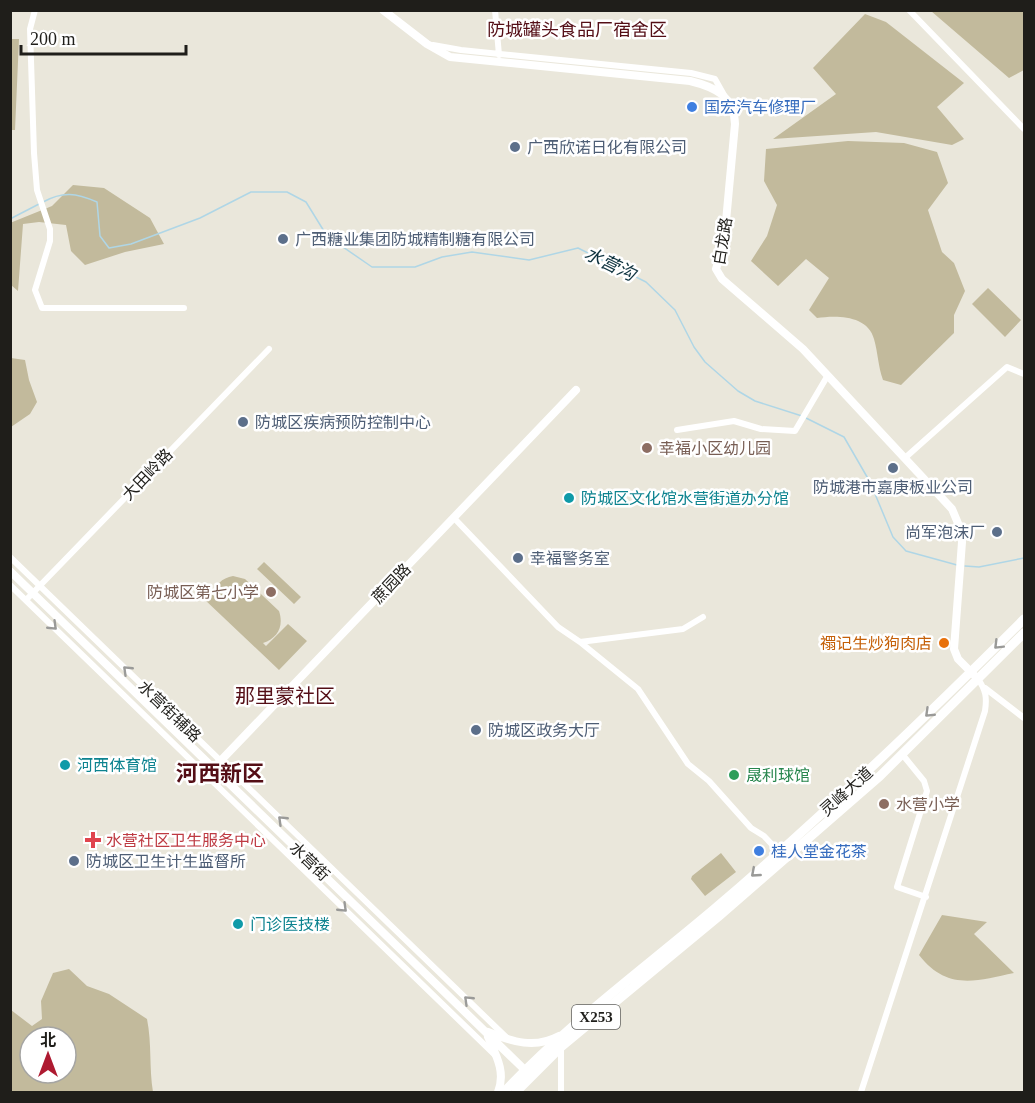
<svg xmlns="http://www.w3.org/2000/svg" width="1035" height="1103" font-family="'Times New Roman','Noto Sans SC',serif">
<style>
.green{fill:#c2ba9c;fill-rule:evenodd}
.lines{fill:none;stroke-linecap:round;stroke-linejoin:round}
.stream{stroke:#afd6e6;stroke-width:1.5}
.street{stroke:#fff;stroke-width:6}
.secondary{stroke:#fff;stroke-width:8}
.primary{stroke:#fff;stroke-width:9}
.oneway{stroke:#9a9a98}
.shop-dot{fill:#3f7fe0;stroke:#fff;stroke-width:2}
.service-dot{fill:#5c6f8a;stroke:#fff;stroke-width:2}
.education-dot{fill:#8d6e63;stroke:#fff;stroke-width:2}
.culture-dot{fill:#0f9aa8;stroke:#fff;stroke-width:2}
.food-dot{fill:#e8710a;stroke:#fff;stroke-width:2}
.leisure-dot{fill:#2e9e5b;stroke:#fff;stroke-width:2}
.health-dot{fill:#e0444e;stroke:#fff;stroke-width:2}
.labels{text-anchor:middle;stroke-width:5;stroke-linejoin:round;paint-order:stroke}
.shield{fill:#fff;stroke:#62625f;stroke-width:1.5}
.shield-label{font-size:15px;font-weight:bold;fill:#1f1e1a}
.shop-label{font-size:16px;fill:#366cbe;stroke:#fff;text-anchor:start}
.service-label{font-size:16px;fill:#4e5e75;stroke:#fff;text-anchor:start}
.street-label{font-size:16px;fill:#1f1e1a;stroke:#fff}
.education-label{font-size:16px;fill:#785e54;stroke:#fff;text-anchor:start}
.culture-label{font-size:16px;fill:#0d838f;stroke:#fff;text-anchor:start}
.food-label{font-size:16px;fill:#c56008;stroke:#fff;text-anchor:end}
.leisure-label{font-size:16px;fill:#27864d;stroke:#fff;text-anchor:start}
.health-label{font-size:16px;fill:#be3a42;stroke:#fff;text-anchor:start}
.neighbourhood-label{font-size:18px;fill:#540e16;stroke:#fff}
.water-label{font-size:18px;font-style:italic;fill:#103440;stroke:#fff}
.quarter-label{font-size:20px;fill:#540e16;stroke:#fff}
.district-label{font-size:22px;font-weight:bold;fill:#540e16;stroke:#fff}
</style>
<rect width="100%" height="100%" fill="#eae7db"/>
<path class="green" d="M 931,11 L 1024,11 L 1024,70 L 1009,78 Z
M 865,14 L 886,22 L 964,83 L 937,107 L 964,139 L 952,145 L 876,132 L 773,139 L 836,94 L 813,68 Z
M 11,39 L 19,39 L 15,130 L 10,130 Z
M 848,141 L 904,143 L 937,152 L 948,183 L 928,210 L 942,252 L 954,263 L 965,291 L 954,315 L 954,333 L 901,385 L 883,380 C 878,366 878,353 874,339 C 868,315 836,315 817,318 L 809,310 L 829,278 L 806,259 L 778,286 L 751,261 L 767,236 L 777,205 L 764,181 L 766,149 Z
M 73,185 L 104,188 L 150,218 L 164,244 L 125,252 L 85,265 L 71,251 L 66,225 L 39,222 L 23,224 L 18,291 L 11,285 L 10,223 L 52,206 Z
M 988,288 L 1021,320 L 1005,337 L 972,304 Z
M 11,358 L 25,360 L 29,380 L 37,402 L 30,414 L 11,427 Z
M 264,562 L 301,597 L 294,604 L 257,569 Z
M 233,576 L 245,579 L 279,611 C 284,626 278,638 263,643 L 266,646 L 288,624 L 307,641 L 279,670 L 204,599 L 210,593 L 214,596 C 214,585 222,578 233,576 Z
M 721,853 L 736,872 L 705,896 L 691,879 L 692,876 Z
M 942,915 L 987,922 L 974,934 L 1014,973 C 976,981 947,991 919,955 Z
M 69,969 L 87,986 L 109,994 L 147,1019 C 152,1044 149,1068 153,1092 L 11,1092 L 11,1010 L 32,1026 L 42,1019 L 41,1001 L 53,973 ZM 30,1037 L 66,1037 L 66,1073 L 30,1073 Z"/>
<g class="lines">
<path class="stream" d="M 43,202 C 63,191 76,193 97,202 L 100,236 L 109,248 L 131,244 L 200,218 L 251,192 L 287,192 L 306,202 L 327,236 L 372,267 L 415,267 L 442,257 L 472,252 L 529,260 L 578,248 L 646,282 L 675,310 L 694,347 L 705,362 L 738,391 L 755,401 L 802,416
M 10,219 L 39,204
M 806,418 L 844,437 L 870,482 L 893,537 L 906,551 L 957,565
M 965,566 L 979,567 L 1024,558"/>
<path class="street" d="M 35,10 L 30,29 L 34,153 L 37,190 L 50,229 L 50,241 L 35,290 L 42,308 L 184,308
M 495,10 L 499,55
M 909,10 L 1024,129
M 433,45 L 461,50 L 691,73 L 715,79 L 724,95
M 677,430 L 734,421 L 761,429 L 795,431 L 828,375
M 906,457 L 1007,367 L 1024,374
M 454,518 L 558,627 L 580,642 L 683,629 L 703,617
M 10,557 L 507,1038
M 10,585 L 495,1055
M 26,600 L 269,349
M 580,642 L 638,689 L 688,764 L 709,781 L 751,828 L 764,836 L 779,852
M 985,688 L 1024,718
M 902,754 L 924,781 L 927,791 L 897,887 L 926,897
M 561,1048 L 561,1092
M 861,1092 L 985,711 C 987,698 986,690 978,679"/>
<path class="secondary" d="M 383,10 L 427,44 L 450,57 L 690,81 C 715,87 734,96 735,124 L 724,243 L 716,269 L 722,279 L 803,349 L 952,509 L 960,528 L 962,542 L 954,649 L 958,659 L 978,679
M 10,571 L 529,1074
M 207,775 L 576,390
M 488,1032 C 513,1042 535,1049 559,1036
M 488,1037 C 496,1055 506,1072 498,1092"/>
<path class="primary" d="M 504,1092 C 568,1024 642,970 713,910 C 821,818 924,719 1024,619
M 516,1092 L 561,1047 L 718,917 L 880,776 L 1024,633"/>
</g>
<defs><path id="oneway-chevron" d="M-2-3.5L2.5 0L-2 3.5" fill="none" stroke-width="1.6" stroke-linecap="round" stroke-linejoin="round" transform="scale(1.5)"/></defs>
<g class="oneway">
<use href="#oneway-chevron" transform="translate(53 626) rotate(44)"/>
<use href="#oneway-chevron" transform="translate(998 645) rotate(135)"/>
<use href="#oneway-chevron" transform="translate(127 670) rotate(-136)"/>
<use href="#oneway-chevron" transform="translate(929 713) rotate(136)"/>
<use href="#oneway-chevron" transform="translate(282 820) rotate(-136)"/>
<use href="#oneway-chevron" transform="translate(755 873) rotate(139)"/>
<use href="#oneway-chevron" transform="translate(343 908) rotate(44)"/>
<use href="#oneway-chevron" transform="translate(468 1000) rotate(-136)"/>
</g>
<g class="shop-dot">
<circle cx="692" cy="107" r="6"/>
<circle cx="759" cy="851" r="6"/>
</g>
<g class="service-dot">
<circle cx="515" cy="147" r="6"/>
<circle cx="283" cy="239" r="6"/>
<circle cx="243" cy="422" r="6"/>
<circle cx="893" cy="468" r="6"/>
<circle cx="997" cy="532" r="6"/>
<circle cx="518" cy="558" r="6"/>
<circle cx="476" cy="730" r="6"/>
<circle cx="74" cy="861" r="6"/>
</g>
<g class="education-dot">
<circle cx="647" cy="448" r="6"/>
<circle cx="271" cy="592" r="6"/>
<circle cx="884" cy="804" r="6"/>
</g>
<g class="culture-dot">
<circle cx="569" cy="498" r="6"/>
<circle cx="65" cy="765" r="6"/>
<circle cx="238" cy="924" r="6"/>
</g>
<circle class="food-dot" cx="944" cy="643" r="6"/>
<circle class="leisure-dot" cx="734" cy="775" r="6"/>
<path class="health-dot" d="M90 831h6v6h6v6h-6v6h-6v-6h-6v-6h6z"/>
<g class="labels">
<rect class="shield" x="572" y="1005" width="48" height="24" rx="4.5"/>
<g class="shield-label">
<text x="596" y="1022">X253</text>
</g>
<g class="shop-label">
<text x="704" y="113">国宏汽车修理厂</text>
<text x="771" y="857">桂人堂金花茶</text>
</g>
<g class="service-label">
<text x="527" y="153">广西欣诺日化有限公司</text>
<text x="295" y="245">广西糖业集团防城精制糖有限公司</text>
<text x="255" y="428">防城区疾病预防控制中心</text>
<text x="893" y="493" text-anchor="middle">防城港市嘉庚板业公司</text>
<text x="985" y="538" text-anchor="end">尚军泡沫厂</text>
<text x="530" y="564">幸福警务室</text>
<text x="488" y="736">防城区政务大厅</text>
<text x="86" y="867">防城区卫生计生监督所</text>
</g>
<g class="street-label">
<text transform="translate(722 241) rotate(-81)" y="6">白龙路</text>
<text transform="translate(147 474) rotate(-46)" y="6">大田岭路</text>
<text transform="translate(391 583) rotate(-46)" y="6">蔗园路</text>
<text transform="translate(170 711) rotate(44)" y="6">水营街辅路</text>
<text transform="translate(846 791) rotate(-42)" y="6">灵峰大道</text>
<text transform="translate(310 861) rotate(44)" y="6">水营街</text>
</g>
<g class="education-label">
<text x="659" y="454">幸福小区幼儿园</text>
<text x="259" y="598" text-anchor="end">防城区第七小学</text>
<text x="896" y="810">水营小学</text>
</g>
<g class="culture-label">
<text x="581" y="504">防城区文化馆水营街道办分馆</text>
<text x="77" y="771">河西体育馆</text>
<text x="250" y="930">门诊医技楼</text>
</g>
<g class="food-label">
<text x="932" y="649">禤记生炒狗肉店</text>
</g>
<g class="leisure-label">
<text x="746" y="781">晟利球馆</text>
</g>
<g class="health-label">
<text x="106" y="846">水营社区卫生服务中心</text>
</g>
<g class="neighbourhood-label">
<text x="577" y="36">防城罐头食品厂宿舍区</text>
</g>
<g class="water-label">
<text transform="translate(610 264) rotate(26)" y="6">水营沟</text>
</g>
<g class="quarter-label">
<text x="285" y="703">那里蒙社区</text>
</g>
<g class="district-label">
<text x="220" y="781">河西新区</text>
</g>
</g>
<rect width="1035" height="1103" fill="none" stroke="#1f1e1a" stroke-width="24"/>
<g transform="translate(48 1055)"><circle r="28" fill="#ffffff" stroke="#a5a5a3" stroke-width="1.5"/>
<path d="M0-4.5L10 22L0 15L-10 22Z" fill="#ae1a31"/>
<text y="-9" font-size="16" font-weight="bold" text-anchor="middle" fill="#1f1e1a">北</text>
</g>
<path d="M21 45v9h165v-9" fill="none" stroke="#1f1e1a" stroke-width="3"/>
<text x="30" y="45" font-size="18" fill="#1f1e1a" stroke="#ffffff" stroke-width="4.5" paint-order="stroke">200 m</text>
</svg>
